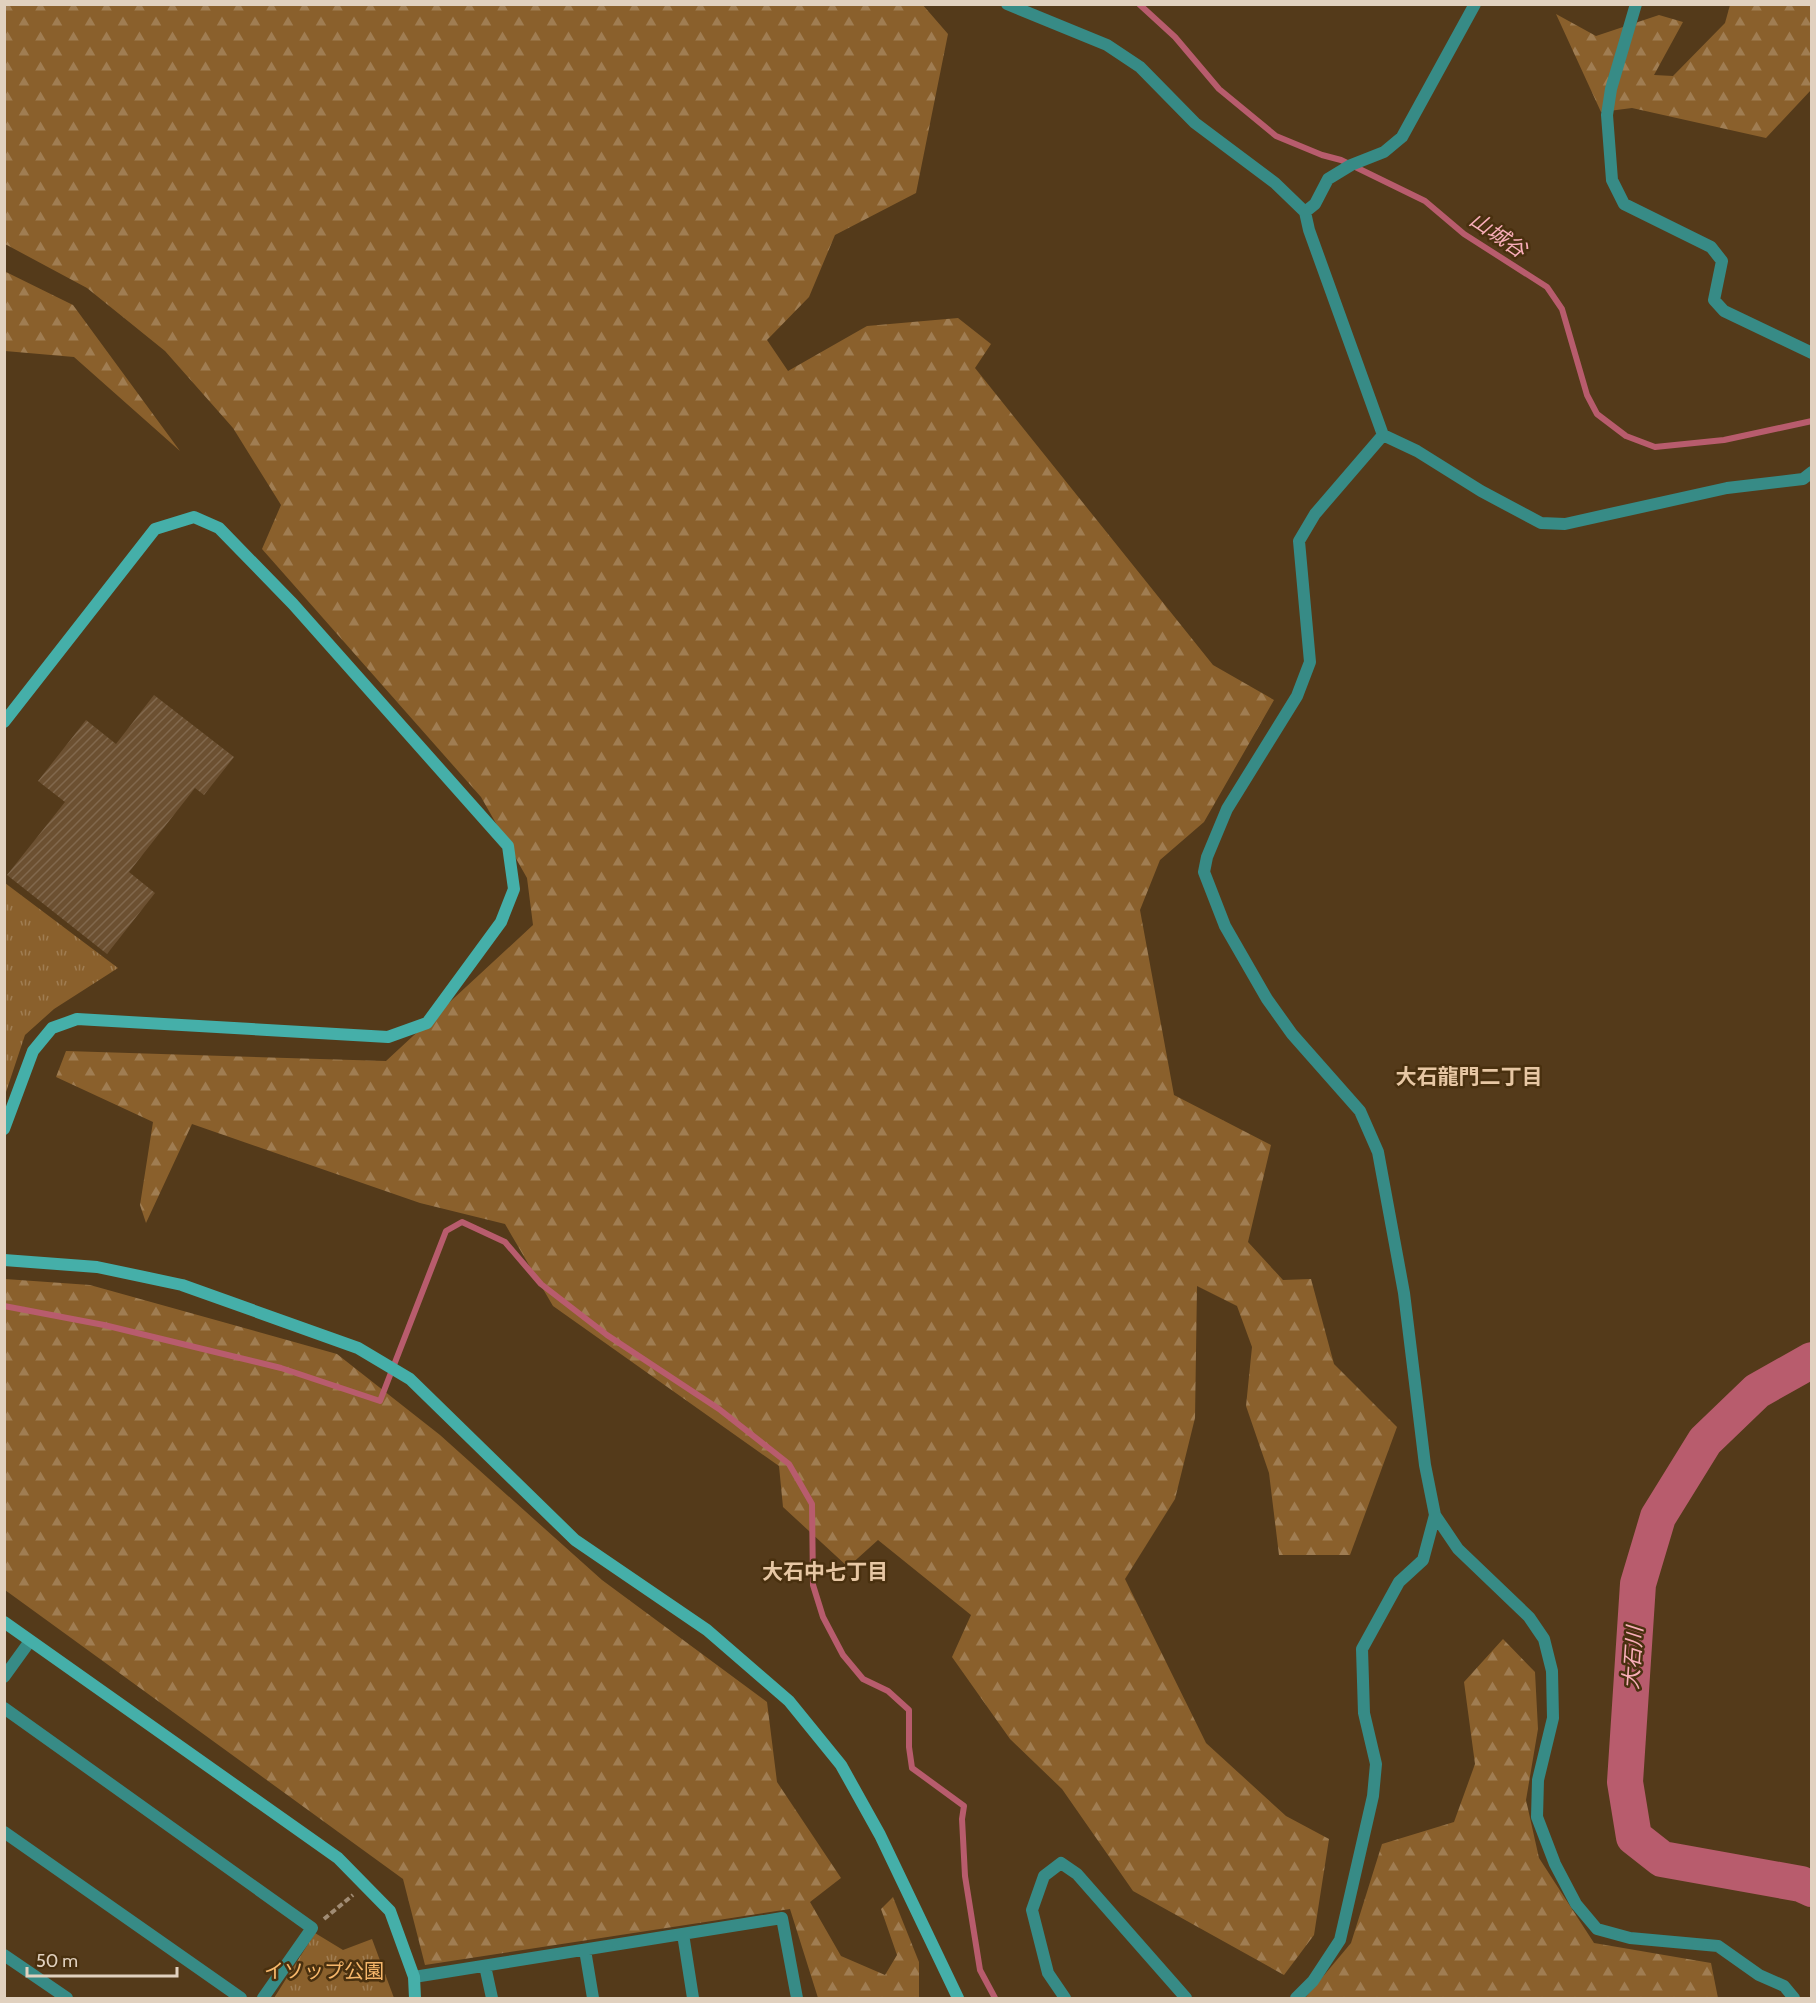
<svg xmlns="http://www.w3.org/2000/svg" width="1816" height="2003" font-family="Cabin,'Noto Sans JP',sans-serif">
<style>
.forest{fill:url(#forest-firs)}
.park{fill:url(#park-tufts)}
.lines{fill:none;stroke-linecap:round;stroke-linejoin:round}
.stream{stroke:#b85c6d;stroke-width:6}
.river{stroke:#b85c6d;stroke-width:36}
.building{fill:url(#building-hatch)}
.path{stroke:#a18c74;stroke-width:4;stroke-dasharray:6 3;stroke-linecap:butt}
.street{stroke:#378b86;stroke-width:12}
.secondary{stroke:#45afa9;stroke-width:12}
.labels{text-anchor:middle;stroke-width:5;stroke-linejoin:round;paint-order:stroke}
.park-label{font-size:20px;fill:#f7b76b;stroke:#49300f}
.water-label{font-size:21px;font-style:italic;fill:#f9aeb9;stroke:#49300f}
.neighbourhood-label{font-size:21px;font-weight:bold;fill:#e7c7a4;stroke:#49300f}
</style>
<defs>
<pattern id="forest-firs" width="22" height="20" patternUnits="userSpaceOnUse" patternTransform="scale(1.5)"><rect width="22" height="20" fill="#8a602c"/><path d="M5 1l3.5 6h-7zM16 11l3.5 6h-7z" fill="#a07d52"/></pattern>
<pattern id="park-tufts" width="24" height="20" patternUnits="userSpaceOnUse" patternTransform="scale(1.5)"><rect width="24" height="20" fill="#8a602c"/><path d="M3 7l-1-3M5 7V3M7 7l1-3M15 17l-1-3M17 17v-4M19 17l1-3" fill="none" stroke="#a07d52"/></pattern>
<pattern id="building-hatch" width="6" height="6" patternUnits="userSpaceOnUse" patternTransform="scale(1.5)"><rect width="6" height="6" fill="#6c5031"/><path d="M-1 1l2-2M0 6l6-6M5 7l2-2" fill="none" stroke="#81684d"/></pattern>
</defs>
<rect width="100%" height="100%" fill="#543a1a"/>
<path class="forest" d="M 922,4 L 948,34 L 916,193 L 835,235 L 809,297 L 767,340 L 788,371 L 867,326 L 958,318 L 991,344 L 975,368 L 1213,665 L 1274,700 L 1204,822 L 1160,860 L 1140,910 L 1174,1095 L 1271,1145 L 1248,1242 L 1283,1280 L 1311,1279 L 1334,1364 L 1397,1427 L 1350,1555 L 1279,1555 L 1269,1473 L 1246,1406 L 1252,1347 L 1237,1306 L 1197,1286 L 1195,1418 L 1175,1499 L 1125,1579 L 1206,1743 L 1286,1816 L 1329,1839 L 1314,1935 L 1284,1975 L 1133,1891 L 1062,1789 L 1010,1739 L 952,1657 L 971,1615 L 878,1540 L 848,1567 L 783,1507 L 779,1466 L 553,1306 L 505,1224 L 420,1203 L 192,1124 L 146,1223 L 140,1205 L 153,1122 L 56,1077 L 66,1051 L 386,1061 L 533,925 L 527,878 L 481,797 L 262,549 L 281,505 L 233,428 L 165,351 L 87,288 L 5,244 L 4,5 Z
M 1730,5 L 1811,5 L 1811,90 L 1766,138 L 1632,108 L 1601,112 L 1556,14 L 1596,36 L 1659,15 L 1683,22 L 1654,75 L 1673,76 L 1725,23 Z
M 4,271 L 73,305 L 180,451 L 74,357 L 5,351 Z
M 5,1279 L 90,1285 L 337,1354 L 440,1435 L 602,1580 L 767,1702 L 777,1782 L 841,1878 L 810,1902 L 841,1956 L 885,1975 L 897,1955 L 881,1909 L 893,1897 L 919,1962 L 919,1998 L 818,1998 L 790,1909 L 425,1965 L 403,1879 L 5,1590 Z
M 1503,1639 L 1535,1672 L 1538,1729 L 1526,1800 L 1539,1858 L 1594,1943 L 1711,1963 L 1718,1998 L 1305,1998 L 1351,1943 L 1382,1844 L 1454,1822 L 1475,1764 L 1464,1682 Z"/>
<path class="park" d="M 5,883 L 118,968 L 54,1009 L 25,1035 L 5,1095 Z
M 315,1933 L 343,1950 L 372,1939 L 394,1998 L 274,1998 Z"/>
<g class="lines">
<path class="stream" d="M 1139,4 L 1175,37 L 1219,89 L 1276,136 L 1322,155 L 1341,160 L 1425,201 L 1464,234 L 1547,287 L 1562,309 L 1587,395 L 1597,414 L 1626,436 L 1655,447 L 1724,440 L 1812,421
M 4,1306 L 104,1325 L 281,1368 L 380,1401 L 446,1231 L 462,1222 L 505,1242 L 541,1284 L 607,1335 L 719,1409 L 789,1464 L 812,1504 L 813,1585 L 823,1617 L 843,1655 L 863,1679 L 888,1691 L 909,1710 L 909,1747 L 912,1768 L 964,1806 L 962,1819 L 965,1876 L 980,1970 L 995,1998"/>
<path class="river" d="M 1812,1360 L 1757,1391 L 1705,1441 L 1658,1517 L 1638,1584 L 1625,1782 L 1634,1837 L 1662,1859 L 1801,1884 L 1812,1889"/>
</g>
<path class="building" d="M 154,695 L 234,757 L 204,795 L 195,788 L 129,872 L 155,893 L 107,954 L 7,875 L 65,802 L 38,781 L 86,720 L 116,744 Z"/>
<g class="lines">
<path class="path" d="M 324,1919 L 353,1895"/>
<path class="street" d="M 1007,4 L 1107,45 L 1140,67 L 1195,123 L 1275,183 L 1305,212 L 1309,230 L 1383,435 L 1417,451 L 1481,491 L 1541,523 L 1565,524 L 1727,488 L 1803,479 L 1812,472
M 1636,4 L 1611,89 L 1607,115 L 1612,180 L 1624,204 L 1711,247 L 1722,261 L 1714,300 L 1724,311 L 1812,353
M 1305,212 L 1315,204 L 1328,179 L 1351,165 L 1384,152 L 1402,137 L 1475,4
M 1435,1515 L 1458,1549 L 1529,1617 L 1544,1639 L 1552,1671 L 1553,1718 L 1538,1780 L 1537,1817 L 1555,1864 L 1576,1904 L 1597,1929 L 1630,1938 L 1718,1946 L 1759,1975 L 1784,1986 L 1794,1998
M 4,1677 L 30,1641
M 4,1708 L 312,1928 L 263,1998
M 4,1832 L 241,1998
M 683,1934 L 693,1998
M 585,1950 L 593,1998
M 4,1955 L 67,1998
M 485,1966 L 492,1998
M 414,1977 L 782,1918 L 797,1998
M 1065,1998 L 1048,1973 L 1032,1910 L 1044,1876 L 1061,1863 L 1077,1874 L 1186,1998
M 1296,1998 L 1313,1981 L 1340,1940 L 1373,1796 L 1376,1764 L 1364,1713 L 1362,1649 L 1399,1582 L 1423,1560 L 1435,1515 L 1425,1465 L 1404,1293 L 1378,1152 L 1360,1111 L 1292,1034 L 1267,999 L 1225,926 L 1204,872 L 1207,857 L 1227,809 L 1297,696 L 1310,662 L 1299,541 L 1315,514 L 1383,435"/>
<path class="secondary" d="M 4,722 L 155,529 L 194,517 L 219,528 L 293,604 L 508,846 L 514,889 L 501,922 L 427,1023 L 388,1037 L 77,1019 L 52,1028 L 33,1051 L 4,1129
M 4,1260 L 97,1267 L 182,1285 L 358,1348 L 410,1379 L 575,1540 L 707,1630 L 789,1701 L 841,1765 L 880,1835 L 958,1998
M 4,1622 L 338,1858 L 390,1911 L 414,1977 L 415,1998"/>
</g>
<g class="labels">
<g class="park-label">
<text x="324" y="1978">イソップ公園</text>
</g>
<g class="water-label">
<text transform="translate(1498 235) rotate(34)" y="7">山城谷</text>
<text transform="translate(1633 1658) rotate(-86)" y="7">大石川</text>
</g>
<g class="neighbourhood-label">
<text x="1469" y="1084">大石龍門二丁目</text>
<text x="825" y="1579">大石中七丁目</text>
</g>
</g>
<rect width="1816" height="2003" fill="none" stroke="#e1d1bf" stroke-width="12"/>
<path d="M27 1967v9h150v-9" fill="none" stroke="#e1d1bf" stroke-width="3"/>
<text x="36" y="1967" font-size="18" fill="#e1d1bf" stroke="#49300f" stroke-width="4.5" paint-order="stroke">50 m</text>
</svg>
